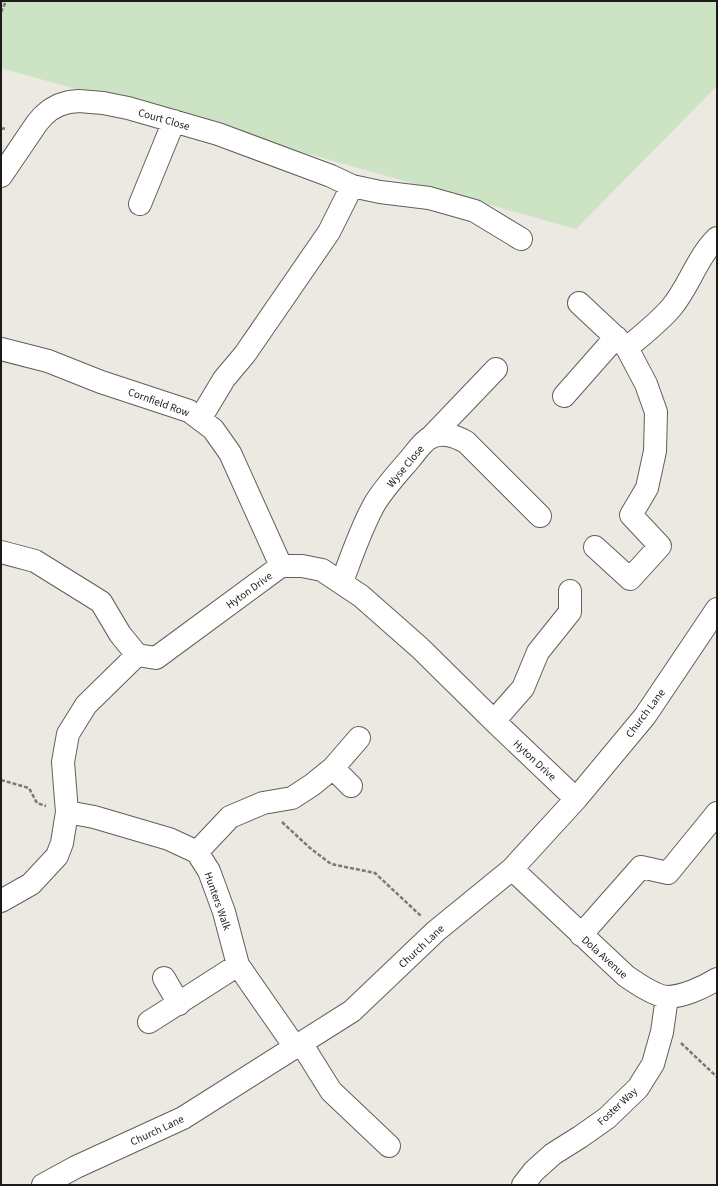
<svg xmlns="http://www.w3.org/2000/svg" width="718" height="1186" font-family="'Source Sans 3',sans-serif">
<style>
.green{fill:#cce4c3}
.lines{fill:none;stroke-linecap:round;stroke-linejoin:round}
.minor-casing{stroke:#625f5a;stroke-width:24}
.path{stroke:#7b7875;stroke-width:2.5;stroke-dasharray:4 2;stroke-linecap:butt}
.minor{stroke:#fff;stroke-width:22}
.labels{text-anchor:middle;stroke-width:3.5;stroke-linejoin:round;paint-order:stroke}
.street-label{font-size:11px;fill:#1d1b19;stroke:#fff}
</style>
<rect width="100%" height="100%" fill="#ece8e2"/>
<path class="green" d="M 1,1 L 717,1 L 717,86 L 576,229 L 1,68 Z"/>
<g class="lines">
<defs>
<path id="minor" d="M 1,176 L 37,123 L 43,116 L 50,110 L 59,105 L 69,102 L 79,101 L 103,103 L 128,108 L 218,134 L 331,176 L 352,186 L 380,192 L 429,198 L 475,211 L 521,239
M 140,204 L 174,121
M 579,303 L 627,348 L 646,384 L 656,412 L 655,451 L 647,488 L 631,515 L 660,546 L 630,579 L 595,547
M 627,348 C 641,336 659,322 671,308 C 689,287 697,257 717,238
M 1,349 L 48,361 L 101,382 L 189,411 L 213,429 L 230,453 L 281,566
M 564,396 L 616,337
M 200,419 L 224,379 L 245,354 L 329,232 L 352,186
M 430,438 L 496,369
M 1,552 L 35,561 L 101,602 L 120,634 L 137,655 L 156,658 L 281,566 L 302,566 L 322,570 L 361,596 L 420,648 L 494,721 L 576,799
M 342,582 C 352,555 361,528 375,503 C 385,487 398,473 410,459 C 415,453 423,441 431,437 C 444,432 455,436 466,442 L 540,516
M 494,721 L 523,688 L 538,652 L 570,612 L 570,591
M 333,768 L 351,786
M 67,812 L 94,817 L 169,839 L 197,852 L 209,871 L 224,912 L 238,965 L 295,1047
M 197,852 L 230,817 L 263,803 L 292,798 L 312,785 L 333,768 L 359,738
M 512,869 L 626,976 C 636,983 655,996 667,997 C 683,997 704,987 717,979
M 1,901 L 31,884 L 57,856 L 62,843 L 67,812 L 63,762 L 68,734 L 86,705 L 137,655
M 581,935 L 641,867 L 668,873 L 717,813
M 164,978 L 179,1004
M 149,1022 L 238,965
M 301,1043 L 331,1091 L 389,1146
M 43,1185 L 76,1167 L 183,1118 L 352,1011 L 436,931 L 512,869 L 576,799 L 645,716 L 717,609
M 523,1185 L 534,1171 L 553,1154 L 580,1137 L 607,1118 L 638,1088 L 653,1064 L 662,1032 L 667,997"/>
</defs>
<use href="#minor" class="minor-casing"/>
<path class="path" d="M 1,12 L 6,1
M 1,129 L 7,128
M 1,780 L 29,788 L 37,803 L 46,806
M 282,822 L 310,848 L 331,864 L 375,873 L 421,916
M 681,1043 L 717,1077"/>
<use href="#minor" class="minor"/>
</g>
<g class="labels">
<g class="street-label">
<text transform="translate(164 119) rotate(16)" y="4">Court Close</text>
<text transform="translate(159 402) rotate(20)" y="4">Cornfield Row</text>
<text transform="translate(405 466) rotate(-50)" y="4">Wyse Close</text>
<text transform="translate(249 590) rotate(-36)" y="4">Hyton Drive</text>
<text transform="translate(645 713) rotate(-53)" y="4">Church Lane</text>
<text transform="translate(535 760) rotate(43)" y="4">Hyton Drive</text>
<text transform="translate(218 901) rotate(71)" y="4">Hunters Walk</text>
<text transform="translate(421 946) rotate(-43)" y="4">Church Lane</text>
<text transform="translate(605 957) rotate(42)" y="4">Dola Avenue</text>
<text transform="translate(617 1106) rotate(-43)" y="4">Foster Way</text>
<text transform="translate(157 1130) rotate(-25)" y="4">Church Lane</text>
</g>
</g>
<rect width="718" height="1186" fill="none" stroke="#1d1b19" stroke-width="4"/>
</svg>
